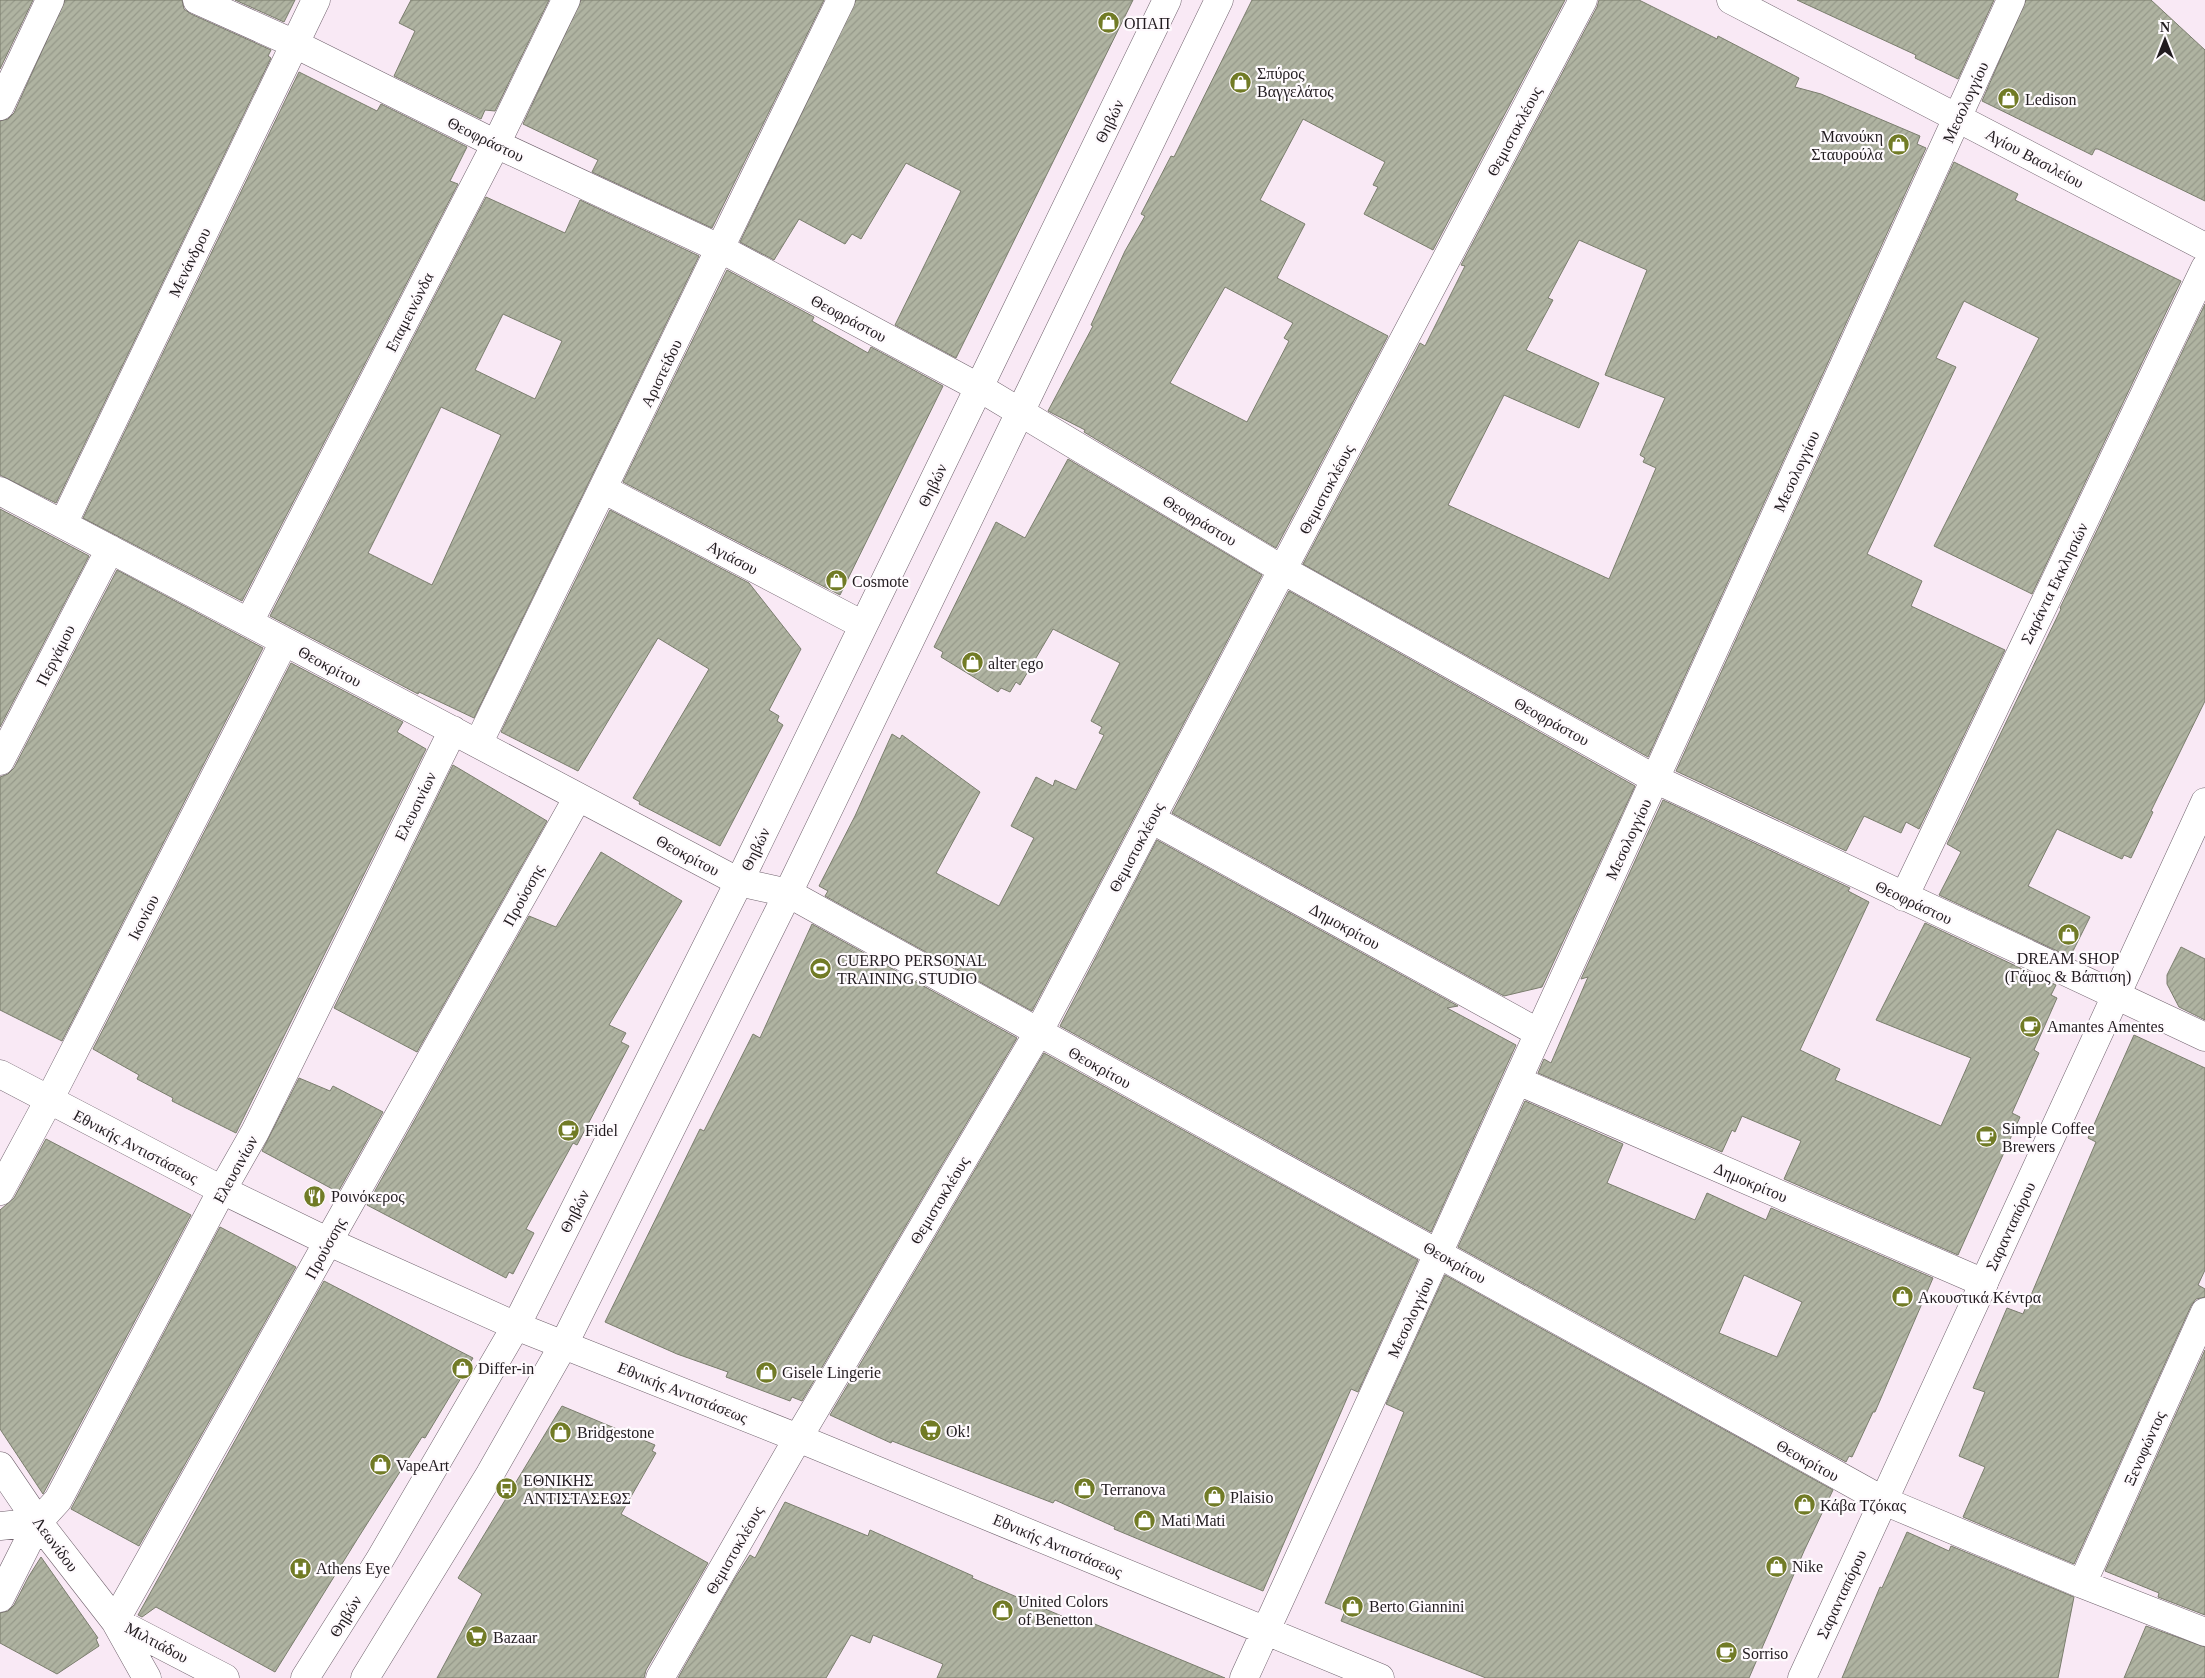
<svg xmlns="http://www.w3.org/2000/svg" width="2205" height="1678" font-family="'Times New Roman',serif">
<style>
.building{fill:url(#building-hatch);stroke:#7a7d6d;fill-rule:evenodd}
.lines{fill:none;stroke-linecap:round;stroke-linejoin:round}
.street-casing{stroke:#6f616c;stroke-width:29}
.secondary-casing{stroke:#6f616c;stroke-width:29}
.street{stroke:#fff;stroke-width:28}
.secondary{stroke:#fff;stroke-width:28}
.labels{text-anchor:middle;stroke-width:4.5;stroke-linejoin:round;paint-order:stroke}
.poi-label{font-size:16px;fill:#211b1f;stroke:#fefafd;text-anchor:start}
.street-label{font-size:16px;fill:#211b1f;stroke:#fefafd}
</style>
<defs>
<pattern id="building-hatch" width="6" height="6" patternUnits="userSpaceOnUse" patternTransform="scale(1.25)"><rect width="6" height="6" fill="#afb3a1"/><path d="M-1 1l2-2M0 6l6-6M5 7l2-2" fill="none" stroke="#96998a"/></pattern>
</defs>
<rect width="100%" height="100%" fill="#f9e9f5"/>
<path class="building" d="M 0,0 L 33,0 L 0,69 Z
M 65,0 L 182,0 L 184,9 L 191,14 L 271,50 L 268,56 L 271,58 L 56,503 L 0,475 L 0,121 L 8,119 L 14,113 Z
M 235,0 L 295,0 L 284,22 Z
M 411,0 L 549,0 L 495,111 L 485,110 L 481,119 L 394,76 L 415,31 L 399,23 Z
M 581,0 L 824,0 L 712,228 L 592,172 L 598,160 L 523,124 Z
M 856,0 L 1133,0 L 956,358 L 895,325 L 961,191 L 906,163 L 861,239 L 852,234 L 845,244 L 799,219 L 774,260 L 740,242 Z
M 1252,0 L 1565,0 L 1433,250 L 1364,214 L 1378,187 L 1373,185 L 1385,162 L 1303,119 L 1260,200 L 1305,224 L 1277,278 L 1388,336 L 1276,548 L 1084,432 L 1085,430 L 1048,411 L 1093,326 L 1091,325 L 1125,251 L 1145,216 L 1141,214 L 1171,156 L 1174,157 ZM 1225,287 L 1293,323 L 1284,338 L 1289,341 L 1247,422 L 1170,383 Z
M 1599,0 L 1639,0 L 1717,39 L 1718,36 L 1799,78 L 1795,87 L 1821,94 L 1920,136 L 1917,144 L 1926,148 L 1648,757 L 1303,564 L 1416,351 L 1420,343 L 1425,346 L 1465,266 L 1461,265 L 1597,7 ZM 1579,240 L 1647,270 L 1605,375 L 1665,398 L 1640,455 L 1645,458 L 1643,462 L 1656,468 L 1609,579 L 1448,505 L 1504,395 L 1579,428 L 1599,383 L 1526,350 L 1553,300 L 1548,298 Z
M 1797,0 L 1994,0 L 1958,79 L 1915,58 L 1916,55 Z
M 2026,0 L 2151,0 L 2205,50 L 2205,201 L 2098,149 L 2095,149 L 2092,155 L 1982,101 Z
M 299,72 L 377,111 L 381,104 L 467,147 L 450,181 L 458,184 L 242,601 L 83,518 Z
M 1954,162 L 2018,194 L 2015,200 L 2181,281 L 2032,594 L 1934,546 L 2039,338 L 1964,301 L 1936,358 L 1956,367 L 1867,554 L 1922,581 L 1911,606 L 2005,650 L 1919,829 L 1906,822 L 1901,833 L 1864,816 L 1846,851 L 1676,771 Z
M 486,197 L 565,233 L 580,200 L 699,256 L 474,718 L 419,692 L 418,694 L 270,616 ZM 503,314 L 562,341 L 535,399 L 475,370 ZM 441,407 L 501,435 L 432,585 L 368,553 Z
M 727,270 L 814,317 L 812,321 L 868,353 L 871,347 L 943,386 L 840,595 L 623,482 Z
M 2205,304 L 2205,701 L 2151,811 L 2153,812 L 2131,858 L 2124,855 L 2122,859 L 2057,829 L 2028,886 L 2090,917 L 2070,957 L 1939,895 L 1961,852 L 1947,844 L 2061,609 L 2060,608 Z
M 1068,459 L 1262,575 L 1032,1011 L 825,896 L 828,891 L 819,886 L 855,816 L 892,734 L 900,739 L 902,735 L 980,792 L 936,873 L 999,906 L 1034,838 L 1011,826 L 1036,777 L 1053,786 L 1055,780 L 1076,790 L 1104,735 L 1099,733 L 1102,727 L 1091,721 L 1120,663 L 1053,629 L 1020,685 L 1016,682 L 1010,692 L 1001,688 L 998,692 L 941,657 L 943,652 L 934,647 L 996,522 L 1025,538 Z
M 0,509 L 89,556 L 0,727 Z
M 610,510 L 749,583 L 801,649 L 769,710 L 779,716 L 777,721 L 783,725 L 720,846 L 639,804 L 640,802 L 633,798 L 709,669 L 658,638 L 578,771 L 501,732 Z
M 117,570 L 263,648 L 62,1041 L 0,1010 L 0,777 L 8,774 L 14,768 Z
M 1289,591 L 1635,786 L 1542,987 L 1504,996 L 1172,813 Z
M 291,663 L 403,722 L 397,732 L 426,749 L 236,1133 L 172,1101 L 173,1098 L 137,1079 L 139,1075 L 93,1049 Z
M 453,765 L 547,821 L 417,1052 L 334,1008 Z
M 1663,800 L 1850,888 L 1848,891 L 1869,902 L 1800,1050 L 1840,1069 L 1835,1080 L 1941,1126 L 1971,1058 L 1876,1020 L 1925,923 L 2056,985 L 2051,995 L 2057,998 L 2034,1050 L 2039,1053 L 2012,1113 L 2020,1117 L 1958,1255 L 1784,1179 L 1801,1141 L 1742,1116 L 1735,1132 L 1732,1130 L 1722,1152 L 1538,1073 L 1544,1059 L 1551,1063 L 1588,977 L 1581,979 Z
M 1157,840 L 1458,1006 L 1447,1008 L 1516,1045 L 1431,1232 L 1060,1026 Z
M 601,852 L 682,901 L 609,1025 L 626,1033 L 621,1042 L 629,1046 L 577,1145 L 573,1143 L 526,1229 L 534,1233 L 513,1274 L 509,1272 L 506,1278 L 367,1205 L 529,916 L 556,927 Z
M 812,924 L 1017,1038 L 802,1401 L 792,1397 L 790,1401 L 726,1377 L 728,1372 L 677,1354 L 605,1322 L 700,1129 L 704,1131 L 753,1034 L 760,1038 Z
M 2181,947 L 2205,959 L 2205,1020 L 2179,1007 L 2167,984 L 2167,975 Z
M 2134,1035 L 2205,1068 L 2205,1270 L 2198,1285 L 2205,1289 L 2205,1297 L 2196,1299 L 2191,1306 L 2074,1564 L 1963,1517 L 1985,1467 L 1959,1456 L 1985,1392 L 1973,1388 L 2007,1308 L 2023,1314 L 2096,1142 L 2088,1138 Z
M 1044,1053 L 1418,1260 L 1358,1392 L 1351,1389 L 1263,1591 L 1114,1529 L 1115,1527 L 1055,1500 L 1053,1503 L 892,1441 L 891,1443 L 830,1415 Z
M 299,1078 L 330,1091 L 333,1086 L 383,1112 L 338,1192 L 262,1151 Z
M 1525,1101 L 1623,1144 L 1607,1183 L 1695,1220 L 1707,1193 L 1766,1220 L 1771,1208 L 1933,1278 L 1875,1412 L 1873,1412 L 1852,1457 L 1849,1456 L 1846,1462 L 1458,1247 ZM 1744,1275 L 1802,1302 L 1777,1357 L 1719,1333 Z
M 46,1139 L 191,1215 L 43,1494 L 0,1429 L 0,1210 L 14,1198 Z
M 220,1227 L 296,1267 L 139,1546 L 71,1509 Z
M 1445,1275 L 1833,1490 L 1804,1551 L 1749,1678 L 1486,1678 L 1341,1621 L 1345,1611 L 1325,1603 L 1404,1412 L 1386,1404 Z
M 324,1281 L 473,1358 L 425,1438 L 422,1437 L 358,1538 L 275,1672 L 156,1607 L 142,1617 L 138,1615 Z
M 2205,1350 L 2205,1615 L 2158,1597 L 2159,1593 L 2105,1571 Z
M 562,1406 L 655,1445 L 652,1451 L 656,1453 L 621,1514 L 708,1563 L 646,1670 L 644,1678 L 437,1678 L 482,1594 L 458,1578 Z
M 785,1502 L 868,1536 L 870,1530 L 973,1576 L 972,1578 L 1083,1625 L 1085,1620 L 1225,1678 L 937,1678 L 943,1664 L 873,1635 L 870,1643 L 851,1635 L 826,1678 L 678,1678 L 735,1578 L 750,1555 L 755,1558 Z
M 1907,1532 L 1949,1551 L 1951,1546 L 2074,1597 L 2058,1678 L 1842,1678 L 1880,1587 L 1882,1588 Z
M 41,1557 L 98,1638 L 96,1639 L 99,1646 L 57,1674 L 0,1643 L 0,1613 L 8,1611 L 14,1605 L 29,1576 Z
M 2146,1626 L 2205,1647 L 2205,1678 L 2124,1678 Z"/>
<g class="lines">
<defs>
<path id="street" d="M 197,0 L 295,44 L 496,144 L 721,249 L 980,388 L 1283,570 L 1655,779 L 2205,1037
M 1731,0 L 2205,247
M 0,106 L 50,0
M 603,489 L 863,625
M 0,491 L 739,882 L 788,893 L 1884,1501 L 2082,1584 L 2205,1632
M 63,524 L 316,0
M 249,622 L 496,144 L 566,0
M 478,744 L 841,0
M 0,761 L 110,549
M 1151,819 L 1539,1033
M 1904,897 L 2205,268
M 0,1074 L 222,1190 L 329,1242 L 516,1326 L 798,1438 L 1380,1678
M 1518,1081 L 1984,1283
M 0,1191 L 49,1100 L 284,642
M 0,1466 L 38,1522 L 115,1621 L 147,1678
M 0,1526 L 38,1522
M 2082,1584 L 2205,1312
M 0,1598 L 38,1522 L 58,1500 L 222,1190 L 255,1132 L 453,730
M 115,1621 L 578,797
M 115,1621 L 225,1678
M 660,1678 L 798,1438 L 1038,1033 L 1583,0
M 1244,1678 L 2011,0"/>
<path id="secondary" d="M 305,1678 L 379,1561 L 516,1326 L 739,882 L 1167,0
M 365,1678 L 490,1474 L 564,1344 L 788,893 L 1219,0
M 1802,1678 L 2205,802"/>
</defs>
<use href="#street" class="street-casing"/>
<use href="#secondary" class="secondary-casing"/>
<use href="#street" class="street"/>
<use href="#secondary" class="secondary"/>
</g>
<defs>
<symbol id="shop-disc" viewBox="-11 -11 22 22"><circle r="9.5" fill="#717b26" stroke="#fefafd"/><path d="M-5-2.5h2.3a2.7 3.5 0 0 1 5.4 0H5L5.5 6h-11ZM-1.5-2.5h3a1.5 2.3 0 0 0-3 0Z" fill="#fff"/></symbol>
<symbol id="stadium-disc" viewBox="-11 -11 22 22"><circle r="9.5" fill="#717b26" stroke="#fefafd"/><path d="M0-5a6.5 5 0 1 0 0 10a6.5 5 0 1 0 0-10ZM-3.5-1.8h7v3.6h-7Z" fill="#fff"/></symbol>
<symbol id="cafe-disc" viewBox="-11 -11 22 22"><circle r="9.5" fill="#717b26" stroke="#fefafd"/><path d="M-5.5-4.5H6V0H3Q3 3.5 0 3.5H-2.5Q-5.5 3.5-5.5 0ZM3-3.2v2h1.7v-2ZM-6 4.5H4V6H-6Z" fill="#fff"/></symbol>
<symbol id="restaurant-disc" viewBox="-11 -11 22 22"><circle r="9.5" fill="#717b26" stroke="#fefafd"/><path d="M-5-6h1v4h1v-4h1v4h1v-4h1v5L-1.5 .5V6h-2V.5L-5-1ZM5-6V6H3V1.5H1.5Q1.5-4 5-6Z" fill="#fff"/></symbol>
<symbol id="supermarket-disc" viewBox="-11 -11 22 22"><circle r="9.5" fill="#717b26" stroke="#fefafd"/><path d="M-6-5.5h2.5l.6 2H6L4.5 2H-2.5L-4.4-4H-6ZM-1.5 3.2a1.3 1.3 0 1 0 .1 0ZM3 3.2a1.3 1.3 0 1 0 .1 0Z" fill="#fff"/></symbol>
<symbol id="bus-disc" viewBox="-11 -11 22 22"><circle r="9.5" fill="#717b26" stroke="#fefafd"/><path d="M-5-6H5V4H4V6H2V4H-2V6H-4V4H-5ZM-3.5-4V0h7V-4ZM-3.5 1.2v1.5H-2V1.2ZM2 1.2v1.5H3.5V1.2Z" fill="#fff"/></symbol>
<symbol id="hospital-disc" viewBox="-11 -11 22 22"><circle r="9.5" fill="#717b26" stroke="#fefafd"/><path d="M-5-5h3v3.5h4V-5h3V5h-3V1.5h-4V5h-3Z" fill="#fff"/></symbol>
</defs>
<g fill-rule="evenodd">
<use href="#shop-disc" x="1096" y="10" width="25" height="25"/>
<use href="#shop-disc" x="1228" y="70" width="25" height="25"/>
<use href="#shop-disc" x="1996" y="86" width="25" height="25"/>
<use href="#shop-disc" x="1886" y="132" width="25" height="25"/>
<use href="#shop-disc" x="824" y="568" width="25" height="25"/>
<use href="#shop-disc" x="960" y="650" width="25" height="25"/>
<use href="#shop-disc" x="2056" y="922" width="25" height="25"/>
<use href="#stadium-disc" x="808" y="956" width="25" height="25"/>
<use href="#cafe-disc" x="2018" y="1014" width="25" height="25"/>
<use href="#cafe-disc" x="556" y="1118" width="25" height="25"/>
<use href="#cafe-disc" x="1974" y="1124" width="25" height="25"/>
<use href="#restaurant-disc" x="302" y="1184" width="25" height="25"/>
<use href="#shop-disc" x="1890" y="1284" width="25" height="25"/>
<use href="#shop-disc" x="450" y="1356" width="25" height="25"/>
<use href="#shop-disc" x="754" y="1360" width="25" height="25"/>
<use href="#supermarket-disc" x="918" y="1418" width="25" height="25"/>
<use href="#shop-disc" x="548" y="1420" width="25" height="25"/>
<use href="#shop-disc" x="368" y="1452" width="25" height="25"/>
<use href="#bus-disc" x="494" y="1476" width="25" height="25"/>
<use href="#shop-disc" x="1072" y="1476" width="25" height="25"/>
<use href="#shop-disc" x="1202" y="1484" width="25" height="25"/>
<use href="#shop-disc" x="1792" y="1492" width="25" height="25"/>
<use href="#shop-disc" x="1132" y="1508" width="25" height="25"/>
<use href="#shop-disc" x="1764" y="1554" width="25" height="25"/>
<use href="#hospital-disc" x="288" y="1556" width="25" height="25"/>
<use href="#shop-disc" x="1340" y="1594" width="25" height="25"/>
<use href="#shop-disc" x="990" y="1598" width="25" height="25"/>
<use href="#supermarket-disc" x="464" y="1624" width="25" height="25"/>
<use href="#cafe-disc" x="1714" y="1640" width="25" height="25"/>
</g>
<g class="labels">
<g class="poi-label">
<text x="1124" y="29">ΟΠΑΠ</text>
<text x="1257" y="79">Σπύρος<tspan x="1257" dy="18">Βαγγελάτος</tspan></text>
<text x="2025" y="105">Ledison</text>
<text x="1883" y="142" text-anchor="end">Μανούκη<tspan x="1883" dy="18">Σταυρούλα</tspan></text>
<text x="852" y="587">Cosmote</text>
<text x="988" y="669">alter ego</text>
<text x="2068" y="964" text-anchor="middle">DREAM SHOP<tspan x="2068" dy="18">(Γάμος &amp; Βάπτιση)</tspan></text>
<text x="837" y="966">CUERPO PERSONAL<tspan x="837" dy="18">TRAINING STUDIO</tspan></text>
<text x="2047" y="1032">Amantes Amentes</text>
<text x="2002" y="1134">Simple Coffee<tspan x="2002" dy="18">Brewers</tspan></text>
<text x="585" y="1136">Fidel</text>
<text x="331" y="1202">Ροινόκερος</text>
<text x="1918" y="1303">Ακουστικά Κέντρα</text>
<text x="478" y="1374">Differ-in</text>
<text x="782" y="1378">Gisele Lingerie</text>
<text x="946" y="1437">Ok!</text>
<text x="577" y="1438">Bridgestone</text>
<text x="396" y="1471">VapeArt</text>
<text x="523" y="1486">ΕΘΝΙΚΗΣ<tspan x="523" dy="18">ΑΝΤΙΣΤΑΣΕΩΣ</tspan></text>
<text x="1101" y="1495">Terranova</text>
<text x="1230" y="1503">Plaisio</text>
<text x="1820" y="1511">Κάβα Τζόκας</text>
<text x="1161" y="1526">Mati Mati</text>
<text x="1792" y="1572">Nike</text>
<text x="316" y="1574">Athens Eye</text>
<text x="1018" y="1607">United Colors<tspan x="1018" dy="18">of Benetton</tspan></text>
<text x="1369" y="1612">Berto Giannini</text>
<text x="493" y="1643">Bazaar</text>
<text x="1742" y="1659">Sorriso</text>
</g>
<g class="street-label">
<text transform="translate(1965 102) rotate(-65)" y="6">Μεσολογγίου</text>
<text transform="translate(1109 121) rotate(-64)" y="6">Θηβών</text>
<text transform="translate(1514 131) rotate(-62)" y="6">Θεμιστοκλέους</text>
<text transform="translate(486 139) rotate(26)" y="6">Θεοφράστου</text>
<text transform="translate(2035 158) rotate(28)" y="6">Αγίου Βασιλείου</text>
<text transform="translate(189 262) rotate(-64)" y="6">Μενάνδρου</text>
<text transform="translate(409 312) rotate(-63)" y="6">Επαμεινώνδα</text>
<text transform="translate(849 318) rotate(28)" y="6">Θεοφράστου</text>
<text transform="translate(661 373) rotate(-64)" y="6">Αριστείδου</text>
<text transform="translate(1796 471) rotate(-65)" y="6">Μεσολογγίου</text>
<text transform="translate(932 485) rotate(-64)" y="6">Θηβών</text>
<text transform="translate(1326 489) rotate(-62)" y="6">Θεμιστοκλέους</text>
<text transform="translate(1200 520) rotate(31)" y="6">Θεοφράστου</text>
<text transform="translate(733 557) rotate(28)" y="6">Αγιάσου</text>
<text transform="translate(2054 583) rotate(-64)" y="6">Σαράντα Εκκλησιών</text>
<text transform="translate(55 655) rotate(-63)" y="6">Περγάμου</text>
<text transform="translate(330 666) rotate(28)" y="6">Θεοκρίτου</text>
<text transform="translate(1552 721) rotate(29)" y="6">Θεοφράστου</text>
<text transform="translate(415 806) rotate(-64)" y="6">Ελευσινίων</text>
<text transform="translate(1628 839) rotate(-65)" y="6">Μεσολογγίου</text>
<text transform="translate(1136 847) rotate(-62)" y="6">Θεμιστοκλέους</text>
<text transform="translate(755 849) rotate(-64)" y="6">Θηβών</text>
<text transform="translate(688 855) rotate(28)" y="6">Θεοκρίτου</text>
<text transform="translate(523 895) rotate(-61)" y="6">Προύσσης</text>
<text transform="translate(1914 902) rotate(25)" y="6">Θεοφράστου</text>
<text transform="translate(143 917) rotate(-63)" y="6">Ικονίου</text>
<text transform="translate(1345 926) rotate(29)" y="6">Δημοκρίτου</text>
<text transform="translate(1100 1067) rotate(29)" y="6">Θεοκρίτου</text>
<text transform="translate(136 1146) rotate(28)" y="6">Εθνικής Αντιστάσεως</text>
<text transform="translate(235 1169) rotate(-61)" y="6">Ελευσινίων</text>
<text transform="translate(1751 1182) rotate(23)" y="6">Δημοκρίτου</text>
<text transform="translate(939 1200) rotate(-59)" y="6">Θεμιστοκλέους</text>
<text transform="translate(574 1211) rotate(-63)" y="6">Θηβών</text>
<text transform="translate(2010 1226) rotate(-65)" y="6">Σαρανταπόρου</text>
<text transform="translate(325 1248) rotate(-61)" y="6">Προύσσης</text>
<text transform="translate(1455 1262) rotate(29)" y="6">Θεοκρίτου</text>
<text transform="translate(1410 1317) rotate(-65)" y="6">Μεσολογγίου</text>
<text transform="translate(683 1392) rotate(22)" y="6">Εθνικής Αντιστάσεως</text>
<text transform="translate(2144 1448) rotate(-66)" y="6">Ξενοφώντος</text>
<text transform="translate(1808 1460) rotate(29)" y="6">Θεοκρίτου</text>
<text transform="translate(56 1544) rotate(53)" y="6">Λεωνίδου</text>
<text transform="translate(1058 1545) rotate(23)" y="6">Εθνικής Αντιστάσεως</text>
<text transform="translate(734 1550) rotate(-60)" y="6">Θεμιστοκλέους</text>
<text transform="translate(1841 1594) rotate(-65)" y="6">Σαρανταπόρου</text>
<text transform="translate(345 1616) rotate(-58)" y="6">Θηβών</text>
<text transform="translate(157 1642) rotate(28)" y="6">Μιλτιάδου</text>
</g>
</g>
<g transform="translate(2165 40)" stroke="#fefafd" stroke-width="4" paint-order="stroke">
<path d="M0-4L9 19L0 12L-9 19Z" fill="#211b1f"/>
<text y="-8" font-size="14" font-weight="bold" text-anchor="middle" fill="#211b1f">N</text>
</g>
</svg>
